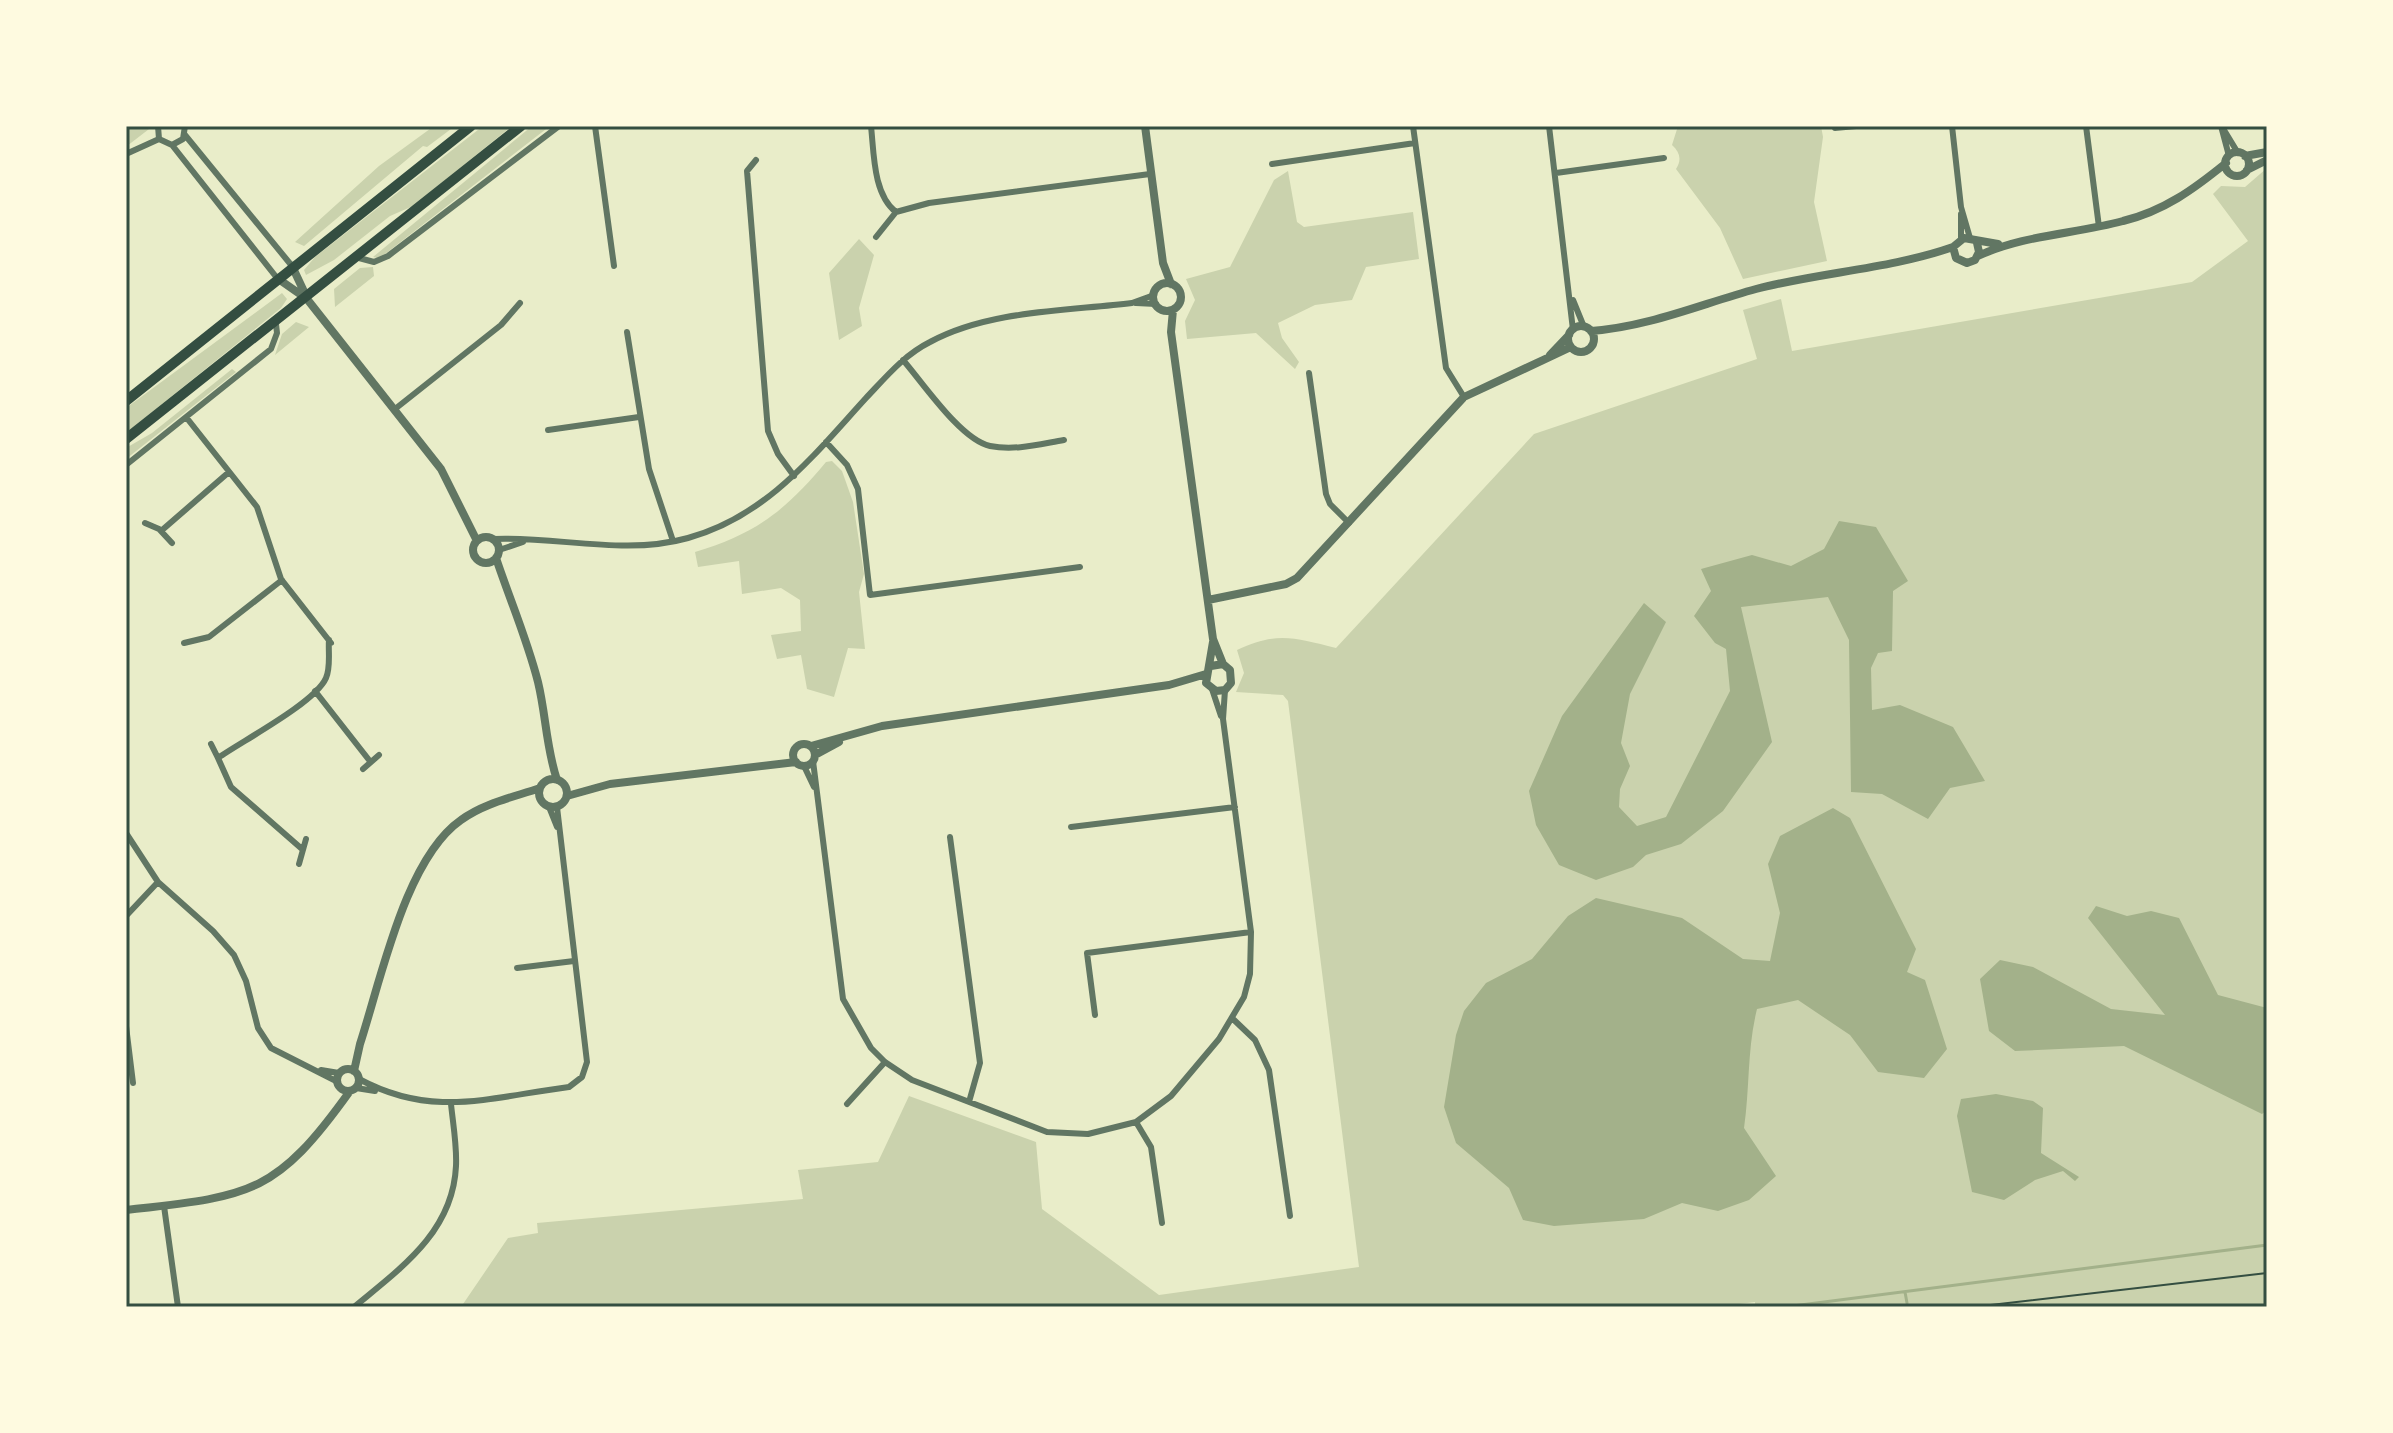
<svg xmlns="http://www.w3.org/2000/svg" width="2393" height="1433" font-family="Commissioner,sans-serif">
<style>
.green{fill:#cad2ad}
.water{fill:#a3b18a}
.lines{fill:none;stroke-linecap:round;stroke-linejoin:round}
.stream{stroke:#a3b18a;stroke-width:3}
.path{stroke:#344e41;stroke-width:2}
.minor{stroke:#617663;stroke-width:6}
.tertiary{stroke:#617663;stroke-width:8}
.primary{stroke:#344e41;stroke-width:10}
.neatline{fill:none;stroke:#344e41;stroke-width:3}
</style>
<rect width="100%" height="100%" fill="#e9edc9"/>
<path class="green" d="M 126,126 L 153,126 L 127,146 Z
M 434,126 L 455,126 L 427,147 L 423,146 L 304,246 L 295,242 L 379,166 Z
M 483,126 L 512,126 L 413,206 L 390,216 L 334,260 L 306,275 L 304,270 L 315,257 Z
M 532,126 L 550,126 L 385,254 L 377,258 L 373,257 Z
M 1678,126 L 1821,126 L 1823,137 L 1814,202 L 1827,261 L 1743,279 L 1720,228 L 1676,169 C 1682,160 1680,152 1672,145 Z
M 2267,168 L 2267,1307 L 1755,1307 L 1755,1302 L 1715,1307 L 461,1307 L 508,1238 L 538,1233 L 537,1223 L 803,1199 L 798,1170 L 878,1162 L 909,1096 L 1036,1142 L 1042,1209 L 1159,1295 L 1359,1267 L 1288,701 L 1283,695 L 1236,692 L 1244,673 L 1237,650 C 1277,631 1295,638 1336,648 L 1534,434 L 1757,359 L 1743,310 L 1781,299 L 1792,351 L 2192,282 L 2248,241 L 2213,194 L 2221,186 L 2245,187 Z
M 1288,171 L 1297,222 L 1304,227 L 1413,212 L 1419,259 L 1366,267 L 1352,300 L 1315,305 L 1278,323 L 1282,338 L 1299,362 L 1295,369 L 1256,333 L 1187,339 L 1185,321 L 1195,300 L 1186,279 L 1230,267 L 1274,180 Z
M 859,239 L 874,255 L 859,308 L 862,326 L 839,340 L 829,273 Z
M 373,267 L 374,276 L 335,307 L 334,289 L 360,268 Z
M 282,293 L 287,299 L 281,308 L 126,433 L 126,408 Z
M 296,322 L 309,327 L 275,355 L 282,334 Z
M 232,369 L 236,372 L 126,459 L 126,448 L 152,433 Z
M 832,461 L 842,471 L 853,502 L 864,574 L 859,592 L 865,649 L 848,648 L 834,697 L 807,689 L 801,655 L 777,659 L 771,635 L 801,631 L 800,600 L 781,588 L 742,594 L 739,561 L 698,567 L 695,552 C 756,534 786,510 826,462 Z"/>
<path class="water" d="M 1839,521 L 1876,527 L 1908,581 L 1893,591 L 1892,651 L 1878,653 L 1871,668 L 1872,710 L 1900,705 L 1953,727 L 1985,781 L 1950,788 L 1928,819 L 1882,794 L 1851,792 L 1849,640 L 1828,597 L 1741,607 L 1772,742 L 1723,811 L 1681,844 L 1646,855 L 1633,867 L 1596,880 L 1559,865 L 1536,825 L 1529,791 L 1562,716 L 1644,603 L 1666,622 L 1630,694 L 1621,743 L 1630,766 L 1620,789 L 1619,807 L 1637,826 L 1666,817 L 1730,691 L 1726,649 L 1715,643 L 1694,616 L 1711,591 L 1701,569 L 1752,555 L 1791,566 L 1824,549 Z
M 1833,808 L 1850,818 L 1916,949 L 1907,972 L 1925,980 L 1947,1049 L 1924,1078 L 1878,1072 L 1850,1035 L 1798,1000 L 1757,1009 C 1747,1049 1750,1087 1744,1128 L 1776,1176 L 1749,1200 L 1718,1211 L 1682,1203 L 1644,1219 L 1554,1226 L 1523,1220 L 1509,1188 L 1456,1143 L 1444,1107 L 1456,1035 L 1464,1011 L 1486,983 L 1532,959 L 1568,916 L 1596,898 L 1682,918 L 1743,959 L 1770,961 L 1780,913 L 1768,864 L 1780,836 Z
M 2096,906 L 2127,916 L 2151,911 L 2179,918 L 2218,995 L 2267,1008 L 2267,1110 L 2262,1114 L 2124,1046 L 2015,1051 L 1989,1031 L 1980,979 L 2000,960 L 2033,967 L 2111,1009 L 2165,1015 L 2088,918 Z
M 1996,1094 L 2033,1101 L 2043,1108 L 2041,1153 L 2079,1177 L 2075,1181 L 2063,1171 L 2035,1180 L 2004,1200 L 1972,1192 L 1957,1116 L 1961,1099 Z"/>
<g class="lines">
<path class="stream" d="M 1905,1292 L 1907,1303
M 1785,1307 L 2267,1245"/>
<path class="path" d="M 1973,1307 L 2267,1273"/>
<path class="minor" d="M 158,126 L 159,139 L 172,145 L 183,139 L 185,126
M 595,126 L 614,266
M 871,126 C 874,153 873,194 896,212
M 1413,126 L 1446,368 L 1464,397
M 1549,126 L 1573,330
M 1952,126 L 1961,207 L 1970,238
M 2086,126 L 2099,227
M 2221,126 L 2229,156
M 1835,128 L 1856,126
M 2224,130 L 2238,153
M 185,135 L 292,266
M 172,145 L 277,278
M 126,154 L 159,139
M 756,160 L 747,171 L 768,431 L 778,454 L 794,476
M 1272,164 L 1415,143
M 1556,173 L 1664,158
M 876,237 L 896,212 L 929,203 L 1150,174
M 1961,239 L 1961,214
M 359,258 L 374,262 L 388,256 L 559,126
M 1573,300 L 1584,327
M 1136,303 L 1156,304
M 627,332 L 649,469 L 673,541
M 903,360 C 923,383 961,440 990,446 C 1015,451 1040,444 1064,440
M 1309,373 L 1326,494 L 1330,504 L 1349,523
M 395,409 L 501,325 L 520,303
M 186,417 L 257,507 L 281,579 L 331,643
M 548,430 L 639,417
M 826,442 L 847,465 L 858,489 L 870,595 L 1080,567
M 126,465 L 271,349 L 277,333 L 276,324
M 145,523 L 159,529 L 172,543
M 161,531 L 229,472
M 494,539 C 558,536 624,556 688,538 C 767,516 813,456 866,398 C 886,377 904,355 930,342 C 989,310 1067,311 1132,303 L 1154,295
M 499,550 L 523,542
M 184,643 L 209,637 L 282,580
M 1212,689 L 1221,716
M 315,691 L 369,760
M 211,744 L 218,758
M 813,761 L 843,999 L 871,1048 L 885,1062 L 912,1080 L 1047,1132 L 1088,1134 L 1136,1122 L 1171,1096 L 1219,1039 L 1244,997 L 1250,974 L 1251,932 L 1223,719 L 1225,690
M 804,766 L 814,787
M 363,769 L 379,755
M 549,807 L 557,827
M 1071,827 L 1235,807
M 126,833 L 158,882 L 213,931 L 234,955 L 246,981 L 258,1028 L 271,1048 L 336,1081
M 950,837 L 980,1063 L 969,1102
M 302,849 L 231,787 L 218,758 C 242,741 315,703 326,678 C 331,667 328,651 329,640
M 299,864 L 306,839
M 126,916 L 158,882
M 517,968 L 574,961
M 1095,1015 L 1087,953 L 1251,932
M 1233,1019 L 1255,1040 L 1269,1070 L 1290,1216
M 126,1026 L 133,1083
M 321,1070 L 339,1073
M 359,1079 C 433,1119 490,1097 569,1087 L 582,1077 L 587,1062 L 557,807
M 356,1088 L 375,1091
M 847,1104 L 885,1062
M 1136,1122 L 1151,1147 L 1162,1223
M 164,1206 L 178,1307
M 354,1307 C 401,1268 453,1232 456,1166 C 457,1145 453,1124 451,1104"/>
<path class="tertiary" d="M 1145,126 L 1163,263 L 1171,284
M2225 164a12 12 0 1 1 24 0a12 12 0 1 1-24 0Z
M 2245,156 L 2267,152
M 2247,170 L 2267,160
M 1977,243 L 1979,252 L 1975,260 L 1967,263 L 1956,258 L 1953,247 L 1964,238 L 1998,244
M 1978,256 C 2023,235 2075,234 2123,221 C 2164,211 2194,189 2226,163
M 292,266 L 307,298
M 277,278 L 307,299 L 441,469 L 477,541
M1153 297a14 14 0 1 1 28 0a14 14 0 1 1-28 0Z
M 1173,310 L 1171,332 L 1213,639 L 1223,664
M1568 339a13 13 0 1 1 26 0a13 13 0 1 1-26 0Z
M 1591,331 C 1648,327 1701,304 1756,289 C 1821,272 1890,269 1953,247
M 1550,355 L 1569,335
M473 550a13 13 0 1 1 26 0a13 13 0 1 1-26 0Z
M 496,558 C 510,600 527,639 538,682 C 546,715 546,747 557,780
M 1208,600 L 1286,584 L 1297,578 L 1464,397 L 1571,347
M 1211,666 L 1223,664 L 1230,670 L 1231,683 L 1225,690 L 1216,691 L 1206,683 L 1213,642
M793 755a11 11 0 1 1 22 0a11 11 0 1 1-22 0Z
M 811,746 L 882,726 L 1169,685 L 1206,674
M 815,755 L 839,742
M539 793a14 14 0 1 1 28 0a14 14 0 1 1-28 0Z
M 567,796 L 610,784 L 796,762
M337 1080a11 11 0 1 1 22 0a11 11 0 1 1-22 0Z
M 354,1071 L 360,1044 C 381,980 405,859 461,820 C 484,803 514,797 540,788
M 126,1210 C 250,1196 275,1196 350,1091"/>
<path class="primary" d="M 126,401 L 471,126
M 126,439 L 521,126"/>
</g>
<rect width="2393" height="1433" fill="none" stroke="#fefae0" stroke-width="256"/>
<rect x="128" y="128" width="2137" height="1177" class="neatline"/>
</svg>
